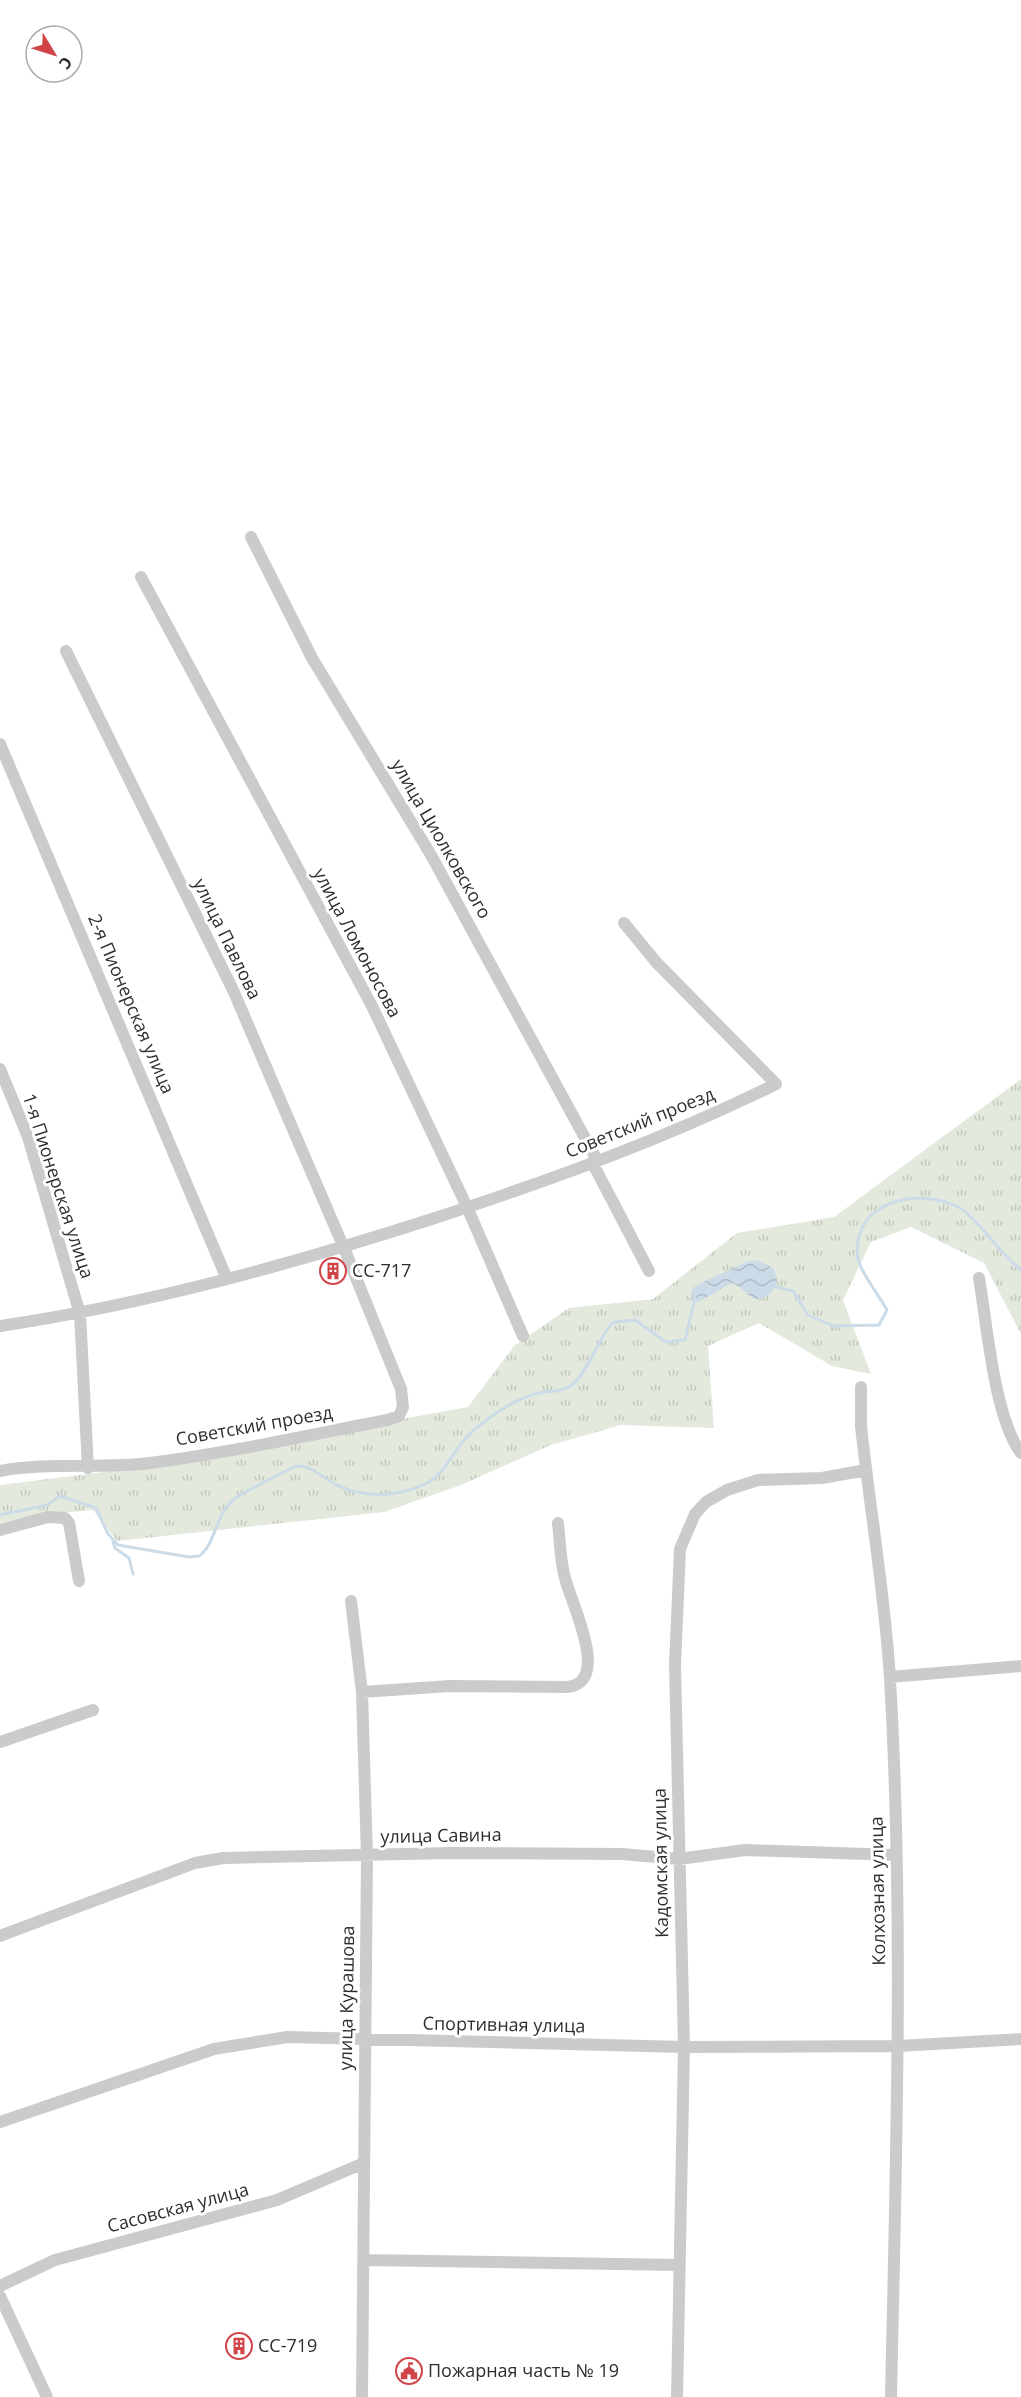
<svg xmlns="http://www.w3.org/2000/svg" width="1021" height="2397" font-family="'Open Sans',sans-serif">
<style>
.grass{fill:url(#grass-tufts)}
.water{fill:url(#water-waves)}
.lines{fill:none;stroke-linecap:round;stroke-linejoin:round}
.stream{stroke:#cbdbe7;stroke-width:3}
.minor{stroke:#cbcbcb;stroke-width:12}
.labels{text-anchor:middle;stroke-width:6;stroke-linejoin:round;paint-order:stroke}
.street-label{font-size:18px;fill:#2e2e2e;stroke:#fff}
.poi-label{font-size:18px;fill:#2e2e2e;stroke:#fff;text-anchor:start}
</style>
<defs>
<pattern id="grass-tufts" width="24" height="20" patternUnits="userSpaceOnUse" patternTransform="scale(1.5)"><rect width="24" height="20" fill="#e3e9dd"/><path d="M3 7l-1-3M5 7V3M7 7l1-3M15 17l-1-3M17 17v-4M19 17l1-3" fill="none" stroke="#c3c8be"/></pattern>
<pattern id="water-waves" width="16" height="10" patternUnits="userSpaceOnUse" patternTransform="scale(1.5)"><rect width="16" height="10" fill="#cbdbe7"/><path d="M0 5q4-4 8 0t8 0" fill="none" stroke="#afbcc6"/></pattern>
</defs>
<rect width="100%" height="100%" fill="#fff"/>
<path class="grass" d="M 1021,1079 L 1021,1334 L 984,1263 L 911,1227 L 871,1242 L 843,1300 L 871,1374 L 832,1366 L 759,1323 L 708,1346 L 714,1428 L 621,1425 L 551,1445 L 461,1485 L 384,1512 L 117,1541 L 93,1510 L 36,1515 L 0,1523 L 0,1485 L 120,1470 L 468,1407 L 514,1346 L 569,1308 L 653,1299 L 737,1233 L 834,1217 Z"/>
<path class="water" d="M 757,1260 L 773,1268 L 777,1279 C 776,1286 773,1292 767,1296 C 752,1307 745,1287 732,1283 L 700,1301 L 696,1302 L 691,1297 L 692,1289 L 697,1285 L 746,1262 Z"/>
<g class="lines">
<path class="stream" d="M 772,1286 L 793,1291 L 808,1315 L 833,1326 L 879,1325 L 887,1310 C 880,1297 859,1270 858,1258 C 850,1201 919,1186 960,1208 C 977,1218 1002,1256 1021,1270
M 0,1515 L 47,1505 L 60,1496 L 96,1508 L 108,1534 L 118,1545 L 189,1557 L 199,1556 C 218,1542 213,1514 237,1497 C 243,1493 294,1466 298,1466 C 310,1466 322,1476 331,1482 C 359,1498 394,1498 423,1485 C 446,1475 454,1447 472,1432 C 490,1416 516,1398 539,1393 C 550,1390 560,1394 573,1384 C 588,1372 603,1329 613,1323 C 618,1321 629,1321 635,1320 L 666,1342 L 685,1340 L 695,1298
M 113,1542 L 115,1548 L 129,1558 L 133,1574"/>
<path class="minor" d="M 251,537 L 312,658 L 431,855 L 597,1160
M 141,577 L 372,1006 L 467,1207 L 523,1336
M 0,744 L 227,1279
M 0,1069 L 28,1137 L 80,1314 L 88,1468
M 592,1162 L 649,1271
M 979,1278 C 987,1324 994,1417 1021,1453
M 0,1326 C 148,1304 292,1264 435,1218 C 551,1180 667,1138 776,1084 L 656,962 L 624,923
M 861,1387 L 861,1426 C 870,1510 885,1595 890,1679 C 904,1918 896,2158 891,2397
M 0,1471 C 49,1462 100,1469 150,1463 C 229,1453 309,1435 387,1420 L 399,1416 L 403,1407 L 401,1389 L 344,1248 L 233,990 L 66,651
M 0,1530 L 48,1517 L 65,1518 L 69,1523 L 79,1581
M 351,1601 L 362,1692 L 367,1856 L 362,2397
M 890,1677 L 1021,1666
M 362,1692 L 450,1686 L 567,1687 C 612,1683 571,1603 565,1578 C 560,1560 560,1541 558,1523
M 0,1742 L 93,1710
M 0,1936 L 195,1863 L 223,1858 L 450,1853 L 622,1854 L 679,1859 L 745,1850 L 896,1855
M 0,2122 L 214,2049 L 287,2037 L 684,2047 L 898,2046 L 1021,2039
M 365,2260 L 679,2265
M 0,2286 L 55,2260 L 277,2200 L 364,2163
M 0,2296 L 47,2397
M 677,2397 L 684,2047 L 675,1665 L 680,1549 L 695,1514 L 706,1502 L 727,1490 L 758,1480 L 822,1478 L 866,1470"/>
</g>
<defs>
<symbol id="building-ring" viewBox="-11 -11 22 22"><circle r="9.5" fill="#fff" stroke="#d14448" stroke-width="1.5"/><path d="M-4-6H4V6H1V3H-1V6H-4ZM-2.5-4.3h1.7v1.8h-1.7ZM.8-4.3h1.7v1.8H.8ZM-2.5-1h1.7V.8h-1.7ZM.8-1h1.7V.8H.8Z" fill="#d14448"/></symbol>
<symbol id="civic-ring" viewBox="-11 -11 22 22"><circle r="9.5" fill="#fff" stroke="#d14448" stroke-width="1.5"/><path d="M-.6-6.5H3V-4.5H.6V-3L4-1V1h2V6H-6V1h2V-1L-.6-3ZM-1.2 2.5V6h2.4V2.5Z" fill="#d14448"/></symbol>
</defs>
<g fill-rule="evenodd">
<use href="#building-ring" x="318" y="1256" width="30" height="30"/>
<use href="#building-ring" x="224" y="2331" width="30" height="30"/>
<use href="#civic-ring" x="394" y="2356" width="30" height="30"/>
</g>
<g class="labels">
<g class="street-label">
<text transform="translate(441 839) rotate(60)" y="6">улица Циолковского</text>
<text transform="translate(227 939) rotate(64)" y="6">улица Павлова</text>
<text transform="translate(357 943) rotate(62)" y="6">улица Ломоносова</text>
<text transform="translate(131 1004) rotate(67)" y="6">2-я Пионерская улица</text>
<text transform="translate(640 1123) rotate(-22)" y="6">Советский проезд</text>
<text transform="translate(58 1186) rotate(72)" y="6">1-я Пионерская улица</text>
<text transform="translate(254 1426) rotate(-10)" y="6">Советский проезд</text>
<text transform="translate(441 1836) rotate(-1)" y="6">улица Савина</text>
<text transform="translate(661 1863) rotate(-91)" y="6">Кадомская улица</text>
<text transform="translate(878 1891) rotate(-91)" y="6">Колхозная улица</text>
<text transform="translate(347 1998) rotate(-89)" y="6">улица Курашова</text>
<text transform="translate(504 2025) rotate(1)" y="6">Спортивная улица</text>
<text transform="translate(178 2208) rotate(-15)" y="6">Сасовская улица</text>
</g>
<g class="poi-label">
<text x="352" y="1277">СС-717</text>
<text x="258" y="2352">СС-719</text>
<text x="428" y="2377">Пожарная часть № 19</text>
</g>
</g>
<g transform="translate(54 54) rotate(128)"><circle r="28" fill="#ffffff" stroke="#ababab" stroke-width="1.5"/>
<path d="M0-4.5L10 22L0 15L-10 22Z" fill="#d14448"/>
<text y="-9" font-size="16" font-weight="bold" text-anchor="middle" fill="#2e2e2e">С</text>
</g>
</svg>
